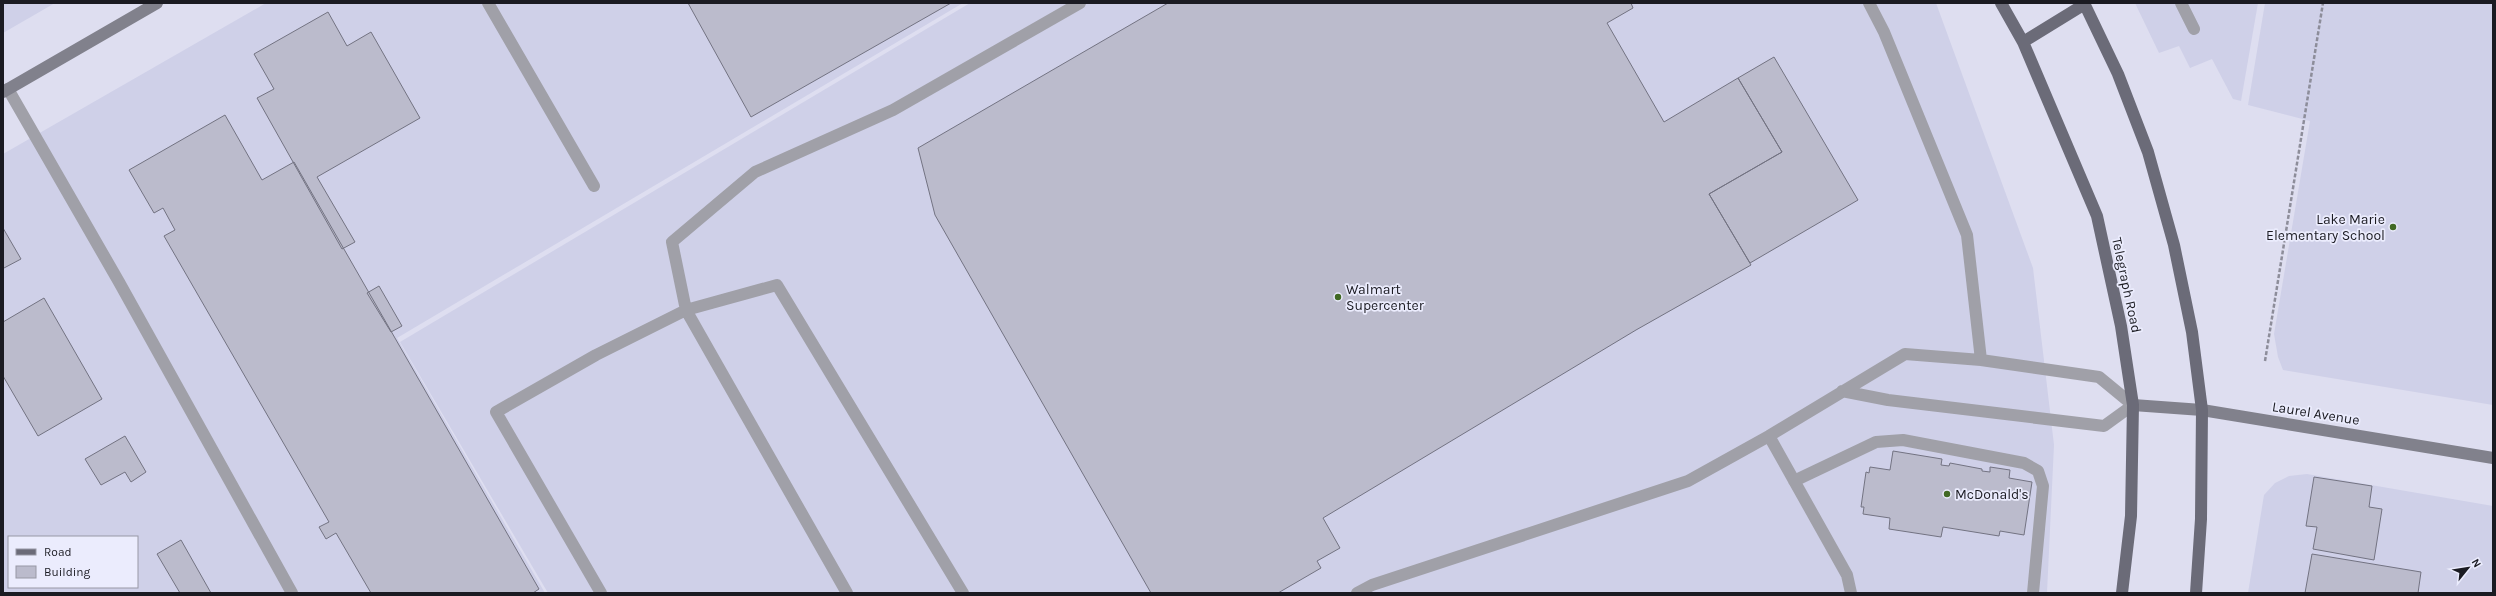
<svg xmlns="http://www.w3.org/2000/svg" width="2496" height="596" font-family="Karla,sans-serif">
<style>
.built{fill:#cfd0e8;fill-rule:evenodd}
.building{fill:#bbc;stroke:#737382}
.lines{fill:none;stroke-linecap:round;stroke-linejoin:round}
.path{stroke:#8d8d9a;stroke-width:2.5;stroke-dasharray:4 2;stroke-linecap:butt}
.lane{stroke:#a0a0a8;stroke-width:12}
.secondary{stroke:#81818c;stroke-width:12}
.primary{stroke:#6b6b78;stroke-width:12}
.poi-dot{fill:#416924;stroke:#ebecfd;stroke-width:1.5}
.labels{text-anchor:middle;stroke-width:3.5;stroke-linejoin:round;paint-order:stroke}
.poi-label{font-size:14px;fill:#1b1b22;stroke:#ebecfd;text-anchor:start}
.street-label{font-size:14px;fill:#1b1b22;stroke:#ebecfd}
</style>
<rect width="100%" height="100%" fill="#dedef0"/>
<path class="built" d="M 3,3 L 55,3 L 3,33 Z
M 266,3 L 963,3 L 397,338 L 545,593 L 3,593 L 3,154 ZM 9,537 L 137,537 L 137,587 L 9,587 Z
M 970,3 L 1936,3 L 2033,268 L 2054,445 L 2047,593 L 548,593 L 400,342 Z
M 2135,3 L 2258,3 L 2241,101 L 2233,99 L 2212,59 L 2190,68 L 2179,46 L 2159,53 Z
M 2265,3 L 2493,3 L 2493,405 L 2283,370 L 2278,357 L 2274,334 L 2310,121 L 2248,105 Z
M 2307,474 L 2493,506 L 2493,593 L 2248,593 L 2264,495 L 2275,483 L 2289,476 Z"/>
<path class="building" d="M 688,3 L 951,3 L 751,117 Z
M 1168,3 L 1631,3 L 1633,8 L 1607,23 L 1664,122 L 1738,78 L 1782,152 L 1709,194 L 1751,265 L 1636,330 L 1323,518 L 1340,548 L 1317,561 L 1321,568 L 1278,593 L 1151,593 L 935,215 L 918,148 Z
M 328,12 L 347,46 L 371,32 L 420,118 L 317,177 L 355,242 L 342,249 L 257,98 L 274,89 L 254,54 Z
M 1774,57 L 1858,200 L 1750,263 L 1709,194 L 1782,152 L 1738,78 Z
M 225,115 L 262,180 L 294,162 L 539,589 L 533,593 L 371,593 L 336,533 L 326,539 L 319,527 L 329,522 L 164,236 L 175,230 L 163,208 L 154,213 L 129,170 Z
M 3,228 L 21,259 L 4,268 L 3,267 Z
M 379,286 L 402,326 L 391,332 L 367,293 Z
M 44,298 L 102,399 L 38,436 L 3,376 L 3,322 Z
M 125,436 L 146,472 L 131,482 L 125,472 L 101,485 L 85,459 Z
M 1893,451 L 1942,459 L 1941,465 L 1949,466 L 1950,463 L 1982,469 L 1982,471 L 1990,472 L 1990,467 L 2010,470 L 2009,478 L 2032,482 L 2024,535 L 2000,531 L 1999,536 L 1943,527 L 1941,537 L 1889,529 L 1890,518 L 1863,514 L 1864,507 L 1861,507 L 1866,472 L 1869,473 L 1870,467 L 1890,470 Z
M 2314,477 L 2372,486 L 2369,507 L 2382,509 L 2374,560 L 2313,549 L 2317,527 L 2306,526 Z
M 181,540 L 211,593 L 180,593 L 157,554 Z
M 2312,554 L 2421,572 L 2418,593 L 2305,593 Z"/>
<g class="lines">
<path class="path" d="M 2265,361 L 2323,3"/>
<path class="lane" d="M 488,3 L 594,186
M 1869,3 L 1884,32 L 1967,235 L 1981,360
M 2181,3 L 2194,29
M 8,89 L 119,282 L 292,593
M 1769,436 L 1847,575 L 1851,593
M 1794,481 L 1876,442 L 1903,440 L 2024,463 L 2038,471 L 2043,486 L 2033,593
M 601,593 L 496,412 L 596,355 L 686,310 L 777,285 L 963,593
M 847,593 L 686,310 L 672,242 L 755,172 L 893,110 L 1080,3
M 1357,593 L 1372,585 L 1688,481 L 1769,436 L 1905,354 L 1981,360 L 2099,377 L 2133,405 L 2104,426 L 1888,400 L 1842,391"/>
<path class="secondary" d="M 3,92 L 157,3
M 2133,405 L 2202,410 L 2493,458"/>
<path class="primary" d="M 2001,3 L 2023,42 L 2097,216 L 2121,326 L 2133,405 L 2131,516 L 2122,593
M 2084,3 L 2118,74 L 2148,152 L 2174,245 L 2192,332 L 2202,410 L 2201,519 L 2196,593
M 2023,42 L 2085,4"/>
</g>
<g class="poi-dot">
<circle cx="2393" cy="227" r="4"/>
<circle cx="1338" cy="297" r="4"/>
<circle cx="1947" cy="494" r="4"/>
</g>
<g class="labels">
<g class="poi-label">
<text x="2385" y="224" text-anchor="end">Lake Marie<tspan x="2385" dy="16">Elementary School</tspan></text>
<text x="1346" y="294">Walmart<tspan x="1346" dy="16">Supercenter</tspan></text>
<text x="1955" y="499">McDonald's</text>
</g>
<g class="street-label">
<text transform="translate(2127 285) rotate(78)" y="5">Telegraph Road</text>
<text transform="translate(2316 413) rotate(9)" y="5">Laurel Avenue</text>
</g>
</g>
<rect width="2496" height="596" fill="none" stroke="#1b1b22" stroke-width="8"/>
<rect x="8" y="536" width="130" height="52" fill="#ebecfd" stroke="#9898a5"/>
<rect x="16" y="549" width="20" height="6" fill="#6b6b78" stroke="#9898a5"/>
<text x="44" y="556" font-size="12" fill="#1b1b22">Road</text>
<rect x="16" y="566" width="20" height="12" fill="#bbbbcc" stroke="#9898a5"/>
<text x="44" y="576" font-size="12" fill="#1b1b22">Building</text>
<g transform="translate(2468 568) rotate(60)" stroke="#ebecfd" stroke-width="3" paint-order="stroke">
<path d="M0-3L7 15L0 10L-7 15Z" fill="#1b1b22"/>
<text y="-6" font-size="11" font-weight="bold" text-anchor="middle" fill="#1b1b22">N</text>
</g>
</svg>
